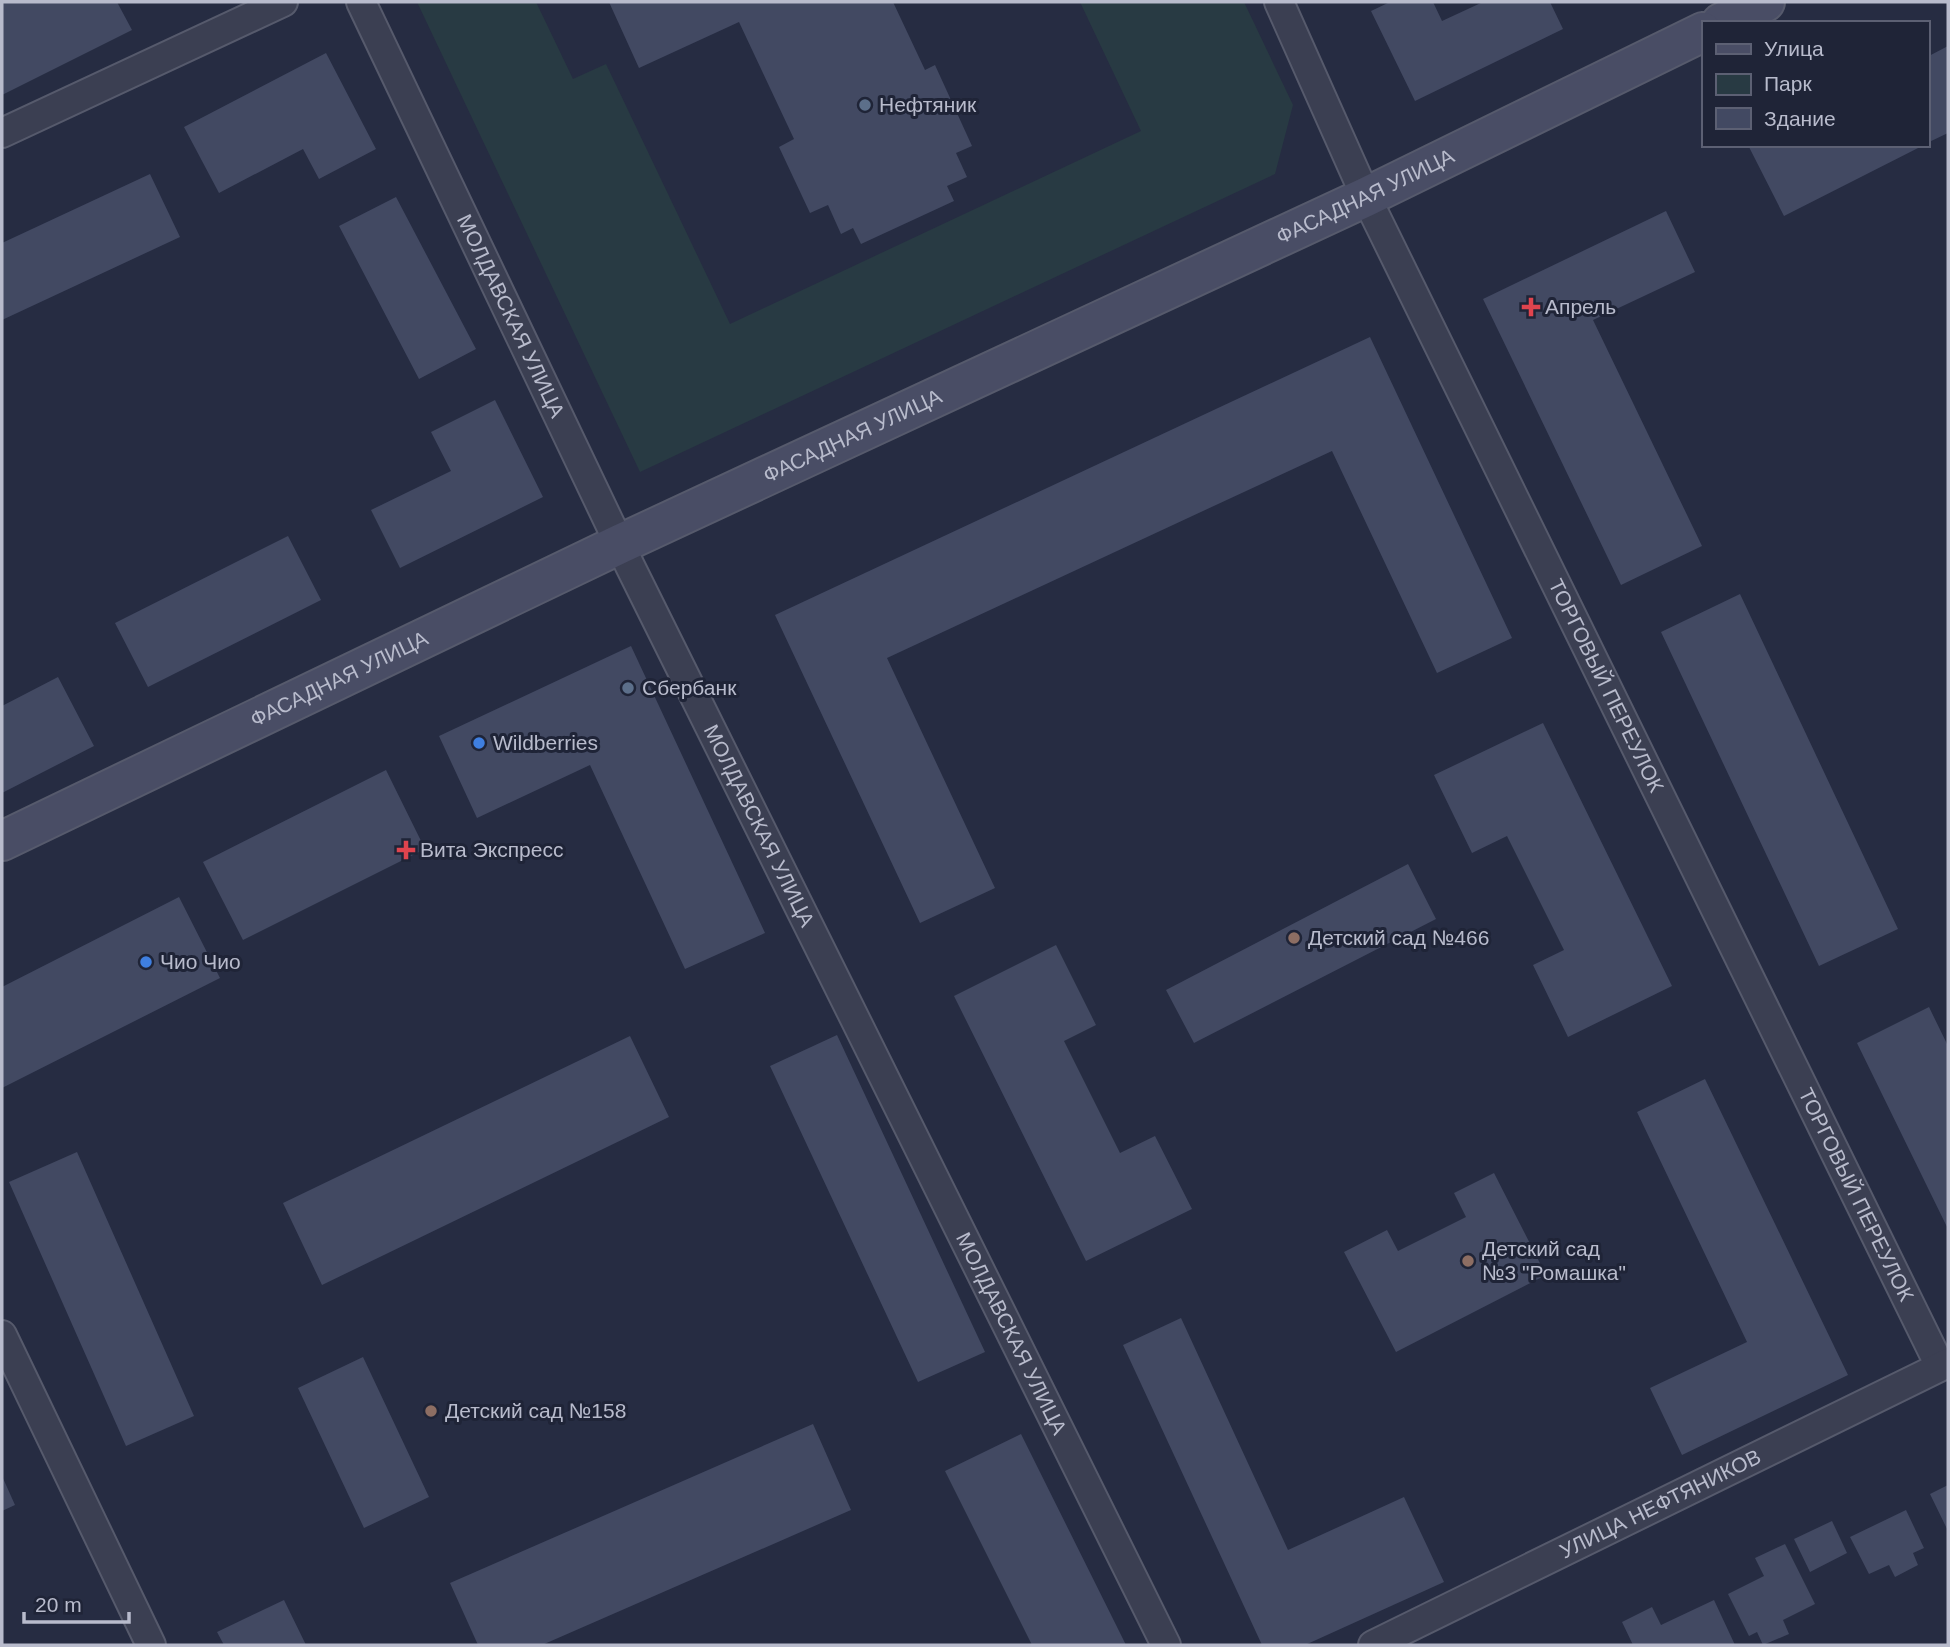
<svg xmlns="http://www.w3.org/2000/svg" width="1950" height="1647" font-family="Arial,sans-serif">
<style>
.green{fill:#283a43}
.building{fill:#424962}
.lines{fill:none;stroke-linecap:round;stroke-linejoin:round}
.street-casing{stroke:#565a6c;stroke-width:32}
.secondary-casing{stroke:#565a6c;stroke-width:42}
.street{stroke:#3b3f52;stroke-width:28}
.secondary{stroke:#494d65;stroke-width:38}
.service-dot{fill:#5c6f8a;stroke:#1f2437;stroke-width:2.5}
.health-dot{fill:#e0444e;stroke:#1f2437;stroke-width:2.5}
.shop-dot{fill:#3f7fe0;stroke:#1f2437;stroke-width:2.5}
.education-dot{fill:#8d6e63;stroke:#1f2437;stroke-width:2.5}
.labels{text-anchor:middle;stroke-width:6;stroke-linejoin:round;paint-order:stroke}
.poi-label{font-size:21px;fill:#b8bbcc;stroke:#1f2437;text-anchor:start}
.street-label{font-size:21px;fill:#b8bbcc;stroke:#1f2437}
</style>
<rect width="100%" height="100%" fill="#262c42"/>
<path class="green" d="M 417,2 L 536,2 L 573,79 L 606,64 L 730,324 L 1141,131 L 1080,2 L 1244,2 L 1293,105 L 1275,174 L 640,472 Z"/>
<path class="building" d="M 2,2 L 117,2 L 132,30 L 2,95 Z
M 609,2 L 893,2 L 925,70 L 935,65 L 972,146 L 956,153 L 967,177 L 947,186 L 954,201 L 861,244 L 853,228 L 841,234 L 828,205 L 810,213 L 779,147 L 794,139 L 739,22 L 639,68 Z
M 1390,2 L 1433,2 L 1442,21 L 1483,2 L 1550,2 L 1563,29 L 1415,101 L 1371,11 Z
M 1948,46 L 1948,133 L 1927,143 L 1927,57 Z
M 326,53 L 376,149 L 319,179 L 303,149 L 219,193 L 184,127 Z
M 1752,145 L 1924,145 L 1784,216 L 1749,147 Z
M 150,174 L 180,237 L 2,320 L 2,243 Z
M 396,197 L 476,349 L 419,379 L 339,226 Z
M 1666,211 L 1695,272 L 1593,320 L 1702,546 L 1621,585 L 1483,299 Z
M 1370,337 L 1512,638 L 1437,673 L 1332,451 L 887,658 L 995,888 L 920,923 L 775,615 Z
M 495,400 L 543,497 L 400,568 L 371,510 L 451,471 L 431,432 Z
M 288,536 L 321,600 L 148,687 L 115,623 Z
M 1740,594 L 1898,929 L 1819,966 L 1661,632 Z
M 631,646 L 765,933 L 685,969 L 590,765 L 477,818 L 439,736 Z
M 58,677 L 94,746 L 2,793 L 2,706 Z
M 1543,723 L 1672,986 L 1568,1037 L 1533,965 L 1564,950 L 1507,836 L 1472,853 L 1434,775 Z
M 386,770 L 425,849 L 243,940 L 203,862 Z
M 1408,864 L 1436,919 L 1194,1043 L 1166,990 Z
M 179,897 L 220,978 L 2,1088 L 2,987 Z
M 1056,945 L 1096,1025 L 1064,1041 L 1120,1153 L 1155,1136 L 1192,1209 L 1086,1261 L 954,996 Z
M 1929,1007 L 1948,1046 L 1948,1229 L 1857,1043 Z
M 837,1035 L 985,1352 L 918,1382 L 770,1066 Z
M 630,1036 L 669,1117 L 322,1285 L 283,1203 Z
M 1705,1079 L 1848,1375 L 1682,1455 L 1650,1388 L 1747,1342 L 1637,1112 Z
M 77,1152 L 194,1416 L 126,1446 L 9,1182 Z
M 1494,1173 L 1546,1275 L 1396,1352 L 1344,1252 L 1387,1230 L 1398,1251 L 1466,1217 L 1454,1193 Z
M 1181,1318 L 1288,1550 L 1404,1497 L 1444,1582 L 1305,1645 L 1262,1645 L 1123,1345 Z
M 363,1357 L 429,1497 L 364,1528 L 298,1388 Z
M 813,1424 L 851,1510 L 542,1645 L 478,1645 L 450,1583 Z
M 1021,1434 L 1126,1645 L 1032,1645 L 945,1471 Z
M 2,1476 L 15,1505 L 2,1511 Z
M 1948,1485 L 1948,1531 L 1930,1494 Z
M 1906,1510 L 1924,1548 L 1913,1553 L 1918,1565 L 1895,1577 L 1889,1565 L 1869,1574 L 1850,1537 Z
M 1832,1521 L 1847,1553 L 1810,1572 L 1794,1539 Z
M 1785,1544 L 1815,1604 L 1783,1620 L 1789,1634 L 1763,1645 L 1757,1632 L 1749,1636 L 1728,1594 L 1764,1576 L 1755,1558 Z
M 284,1600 L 306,1645 L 224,1645 L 217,1632 Z
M 1714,1600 L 1735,1645 L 1633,1645 L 1622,1622 L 1652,1607 L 1661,1625 Z"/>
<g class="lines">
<defs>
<g id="street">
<path id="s1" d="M 361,2 L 630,566 L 1166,1645"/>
<path id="s2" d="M 1279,2 L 1366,197 L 1940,1366"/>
<path d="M 2,133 L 283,2"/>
<path d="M 2,1335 L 151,1645"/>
<path id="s3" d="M 1373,1645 L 1948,1363"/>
</g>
<g id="secondary">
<path d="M 1721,23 L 1765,2"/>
<path id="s4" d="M 2,841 L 620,544 L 1366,197 L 1703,32"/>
</g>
</defs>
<use href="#street" class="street-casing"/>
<use href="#secondary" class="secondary-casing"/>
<use href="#street" class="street"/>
<use href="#secondary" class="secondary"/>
</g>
<g class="service-dot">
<circle cx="865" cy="105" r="7"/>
<circle cx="628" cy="688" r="7"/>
</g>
<g class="health-dot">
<path d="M1527.5 296.5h7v7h7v7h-7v7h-7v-7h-7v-7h7z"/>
<path d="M402.5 839.5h7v7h7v7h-7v7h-7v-7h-7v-7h7z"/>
</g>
<g class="shop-dot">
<circle cx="479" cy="743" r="7"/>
<circle cx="146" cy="962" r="7"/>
</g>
<g class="education-dot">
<circle cx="1294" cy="938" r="7"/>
<circle cx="1468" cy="1261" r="7"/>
<circle cx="431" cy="1411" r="7"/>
</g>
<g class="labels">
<g class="poi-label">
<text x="879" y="112">Нефтяник</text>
<text x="1545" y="314">Апрель</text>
<text x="642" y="695">Сбербанк</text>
<text x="493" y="750">Wildberries</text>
<text x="420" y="857">Вита Экспресс</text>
<text x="1308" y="945">Детский сад №466</text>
<text x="160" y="969">Чио Чио</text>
<text x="1482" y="1256">Детский сад<tspan x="1482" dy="24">№3 "Ромашка"</tspan></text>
<text x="445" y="1418">Детский сад №158</text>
</g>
<g class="street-label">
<text dy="7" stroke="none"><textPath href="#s4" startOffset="1508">ФАСАДНАЯ УЛИЦА</textPath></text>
<text dy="7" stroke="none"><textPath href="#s1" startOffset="348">МОЛДАВСКАЯ УЛИЦА</textPath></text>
<text dy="7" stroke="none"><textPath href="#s4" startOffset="942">ФАСАДНАЯ УЛИЦА</textPath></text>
<text dy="7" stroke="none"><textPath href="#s4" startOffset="374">ФАСАДНАЯ УЛИЦА</textPath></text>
<text dy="7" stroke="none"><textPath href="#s2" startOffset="758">ТОРГОВЫЙ ПЕРЕУЛОК</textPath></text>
<text dy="7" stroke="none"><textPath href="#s1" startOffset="915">МОЛДАВСКАЯ УЛИЦА</textPath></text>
<text dy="7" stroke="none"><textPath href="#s2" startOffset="1325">ТОРГОВЫЙ ПЕРЕУЛОК</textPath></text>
<text dy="7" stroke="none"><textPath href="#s1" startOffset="1482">МОЛДАВСКАЯ УЛИЦА</textPath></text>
<text dy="7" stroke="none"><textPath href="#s3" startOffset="320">УЛИЦА НЕФТЯНИКОВ</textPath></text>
</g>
</g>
<rect width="1950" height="1647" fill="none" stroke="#b8bbcc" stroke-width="7"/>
<rect x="1702" y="21" width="228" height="126" fill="#1f2437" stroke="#5c6073" stroke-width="2"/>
<rect x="1716" y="44" width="35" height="10" fill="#494d65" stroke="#5c6073" stroke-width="2"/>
<text x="1764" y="56" font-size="21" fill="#b8bbcc">Улица</text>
<rect x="1716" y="74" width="35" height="21" fill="#283a43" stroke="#5c6073" stroke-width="2"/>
<text x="1764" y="91" font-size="21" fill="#b8bbcc">Парк</text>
<rect x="1716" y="108" width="35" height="21" fill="#424962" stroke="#5c6073" stroke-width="2"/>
<text x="1764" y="126" font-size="21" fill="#b8bbcc">Здание</text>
<path d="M24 1612v10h105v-10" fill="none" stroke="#b8bbcc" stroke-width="3.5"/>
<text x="35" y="1612" font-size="21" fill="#b8bbcc" stroke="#1f2437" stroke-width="5" paint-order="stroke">20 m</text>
</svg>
